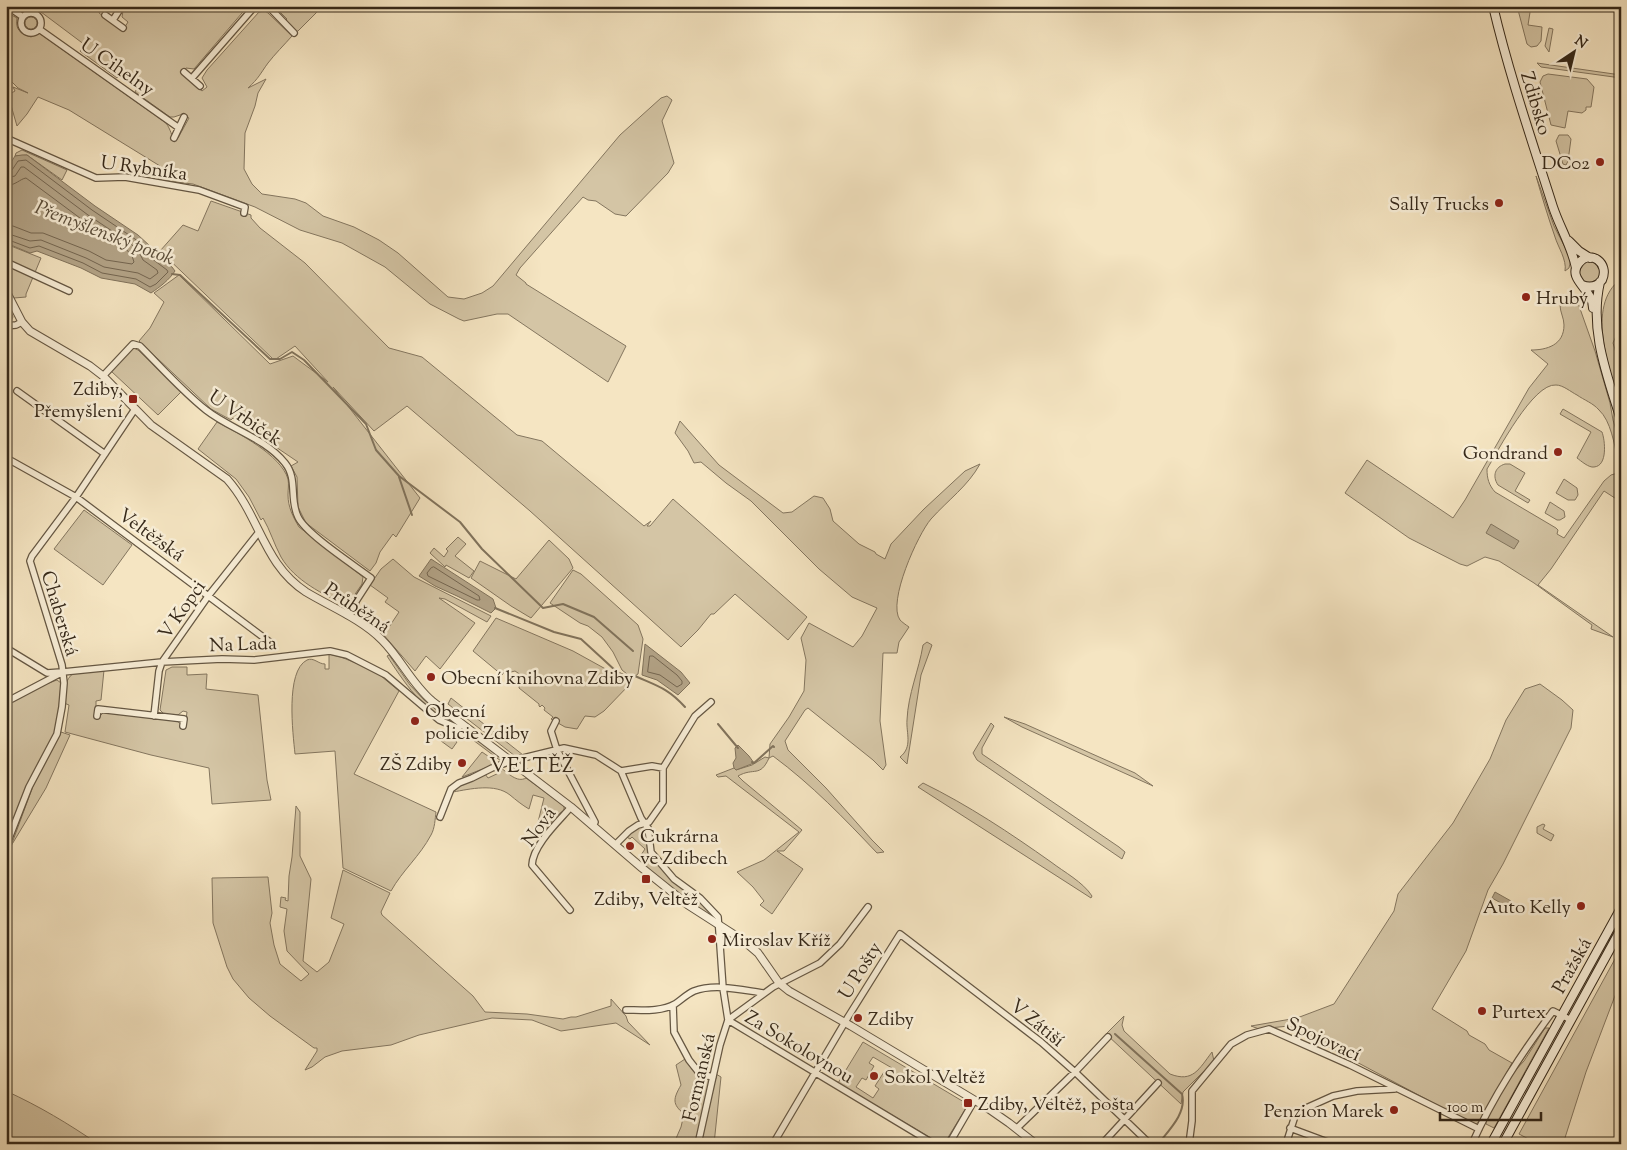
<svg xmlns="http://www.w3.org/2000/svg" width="1627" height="1150" font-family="'Sorts Mill Goudy',serif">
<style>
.green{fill:#d4c5a5;stroke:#84765f;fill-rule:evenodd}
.water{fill:#b4a589;stroke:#81735c}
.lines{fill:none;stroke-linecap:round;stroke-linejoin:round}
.shore{stroke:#746651;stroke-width:1}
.stream{stroke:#81735c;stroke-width:2}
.minor-casing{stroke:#655743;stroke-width:8}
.tertiary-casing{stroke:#655743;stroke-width:9}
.secondary-casing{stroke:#352819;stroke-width:10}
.minor{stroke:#f8eed7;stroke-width:5.5}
.tertiary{stroke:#f8eed7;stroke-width:7}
.secondary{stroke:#f8eed7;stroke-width:8}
.poi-dot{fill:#8f2418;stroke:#f8eed7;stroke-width:2}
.labels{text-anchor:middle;stroke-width:5;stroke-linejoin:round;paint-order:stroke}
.street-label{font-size:19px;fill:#352819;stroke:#f8eed7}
.poi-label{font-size:19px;fill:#352819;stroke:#f8eed7;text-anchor:start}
.water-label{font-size:20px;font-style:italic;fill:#5b4e3b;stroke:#f8eed7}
.quarter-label{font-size:21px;letter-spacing:1px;fill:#352819;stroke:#f8eed7}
</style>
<rect width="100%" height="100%" fill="#f5e5c2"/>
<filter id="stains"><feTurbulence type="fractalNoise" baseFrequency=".004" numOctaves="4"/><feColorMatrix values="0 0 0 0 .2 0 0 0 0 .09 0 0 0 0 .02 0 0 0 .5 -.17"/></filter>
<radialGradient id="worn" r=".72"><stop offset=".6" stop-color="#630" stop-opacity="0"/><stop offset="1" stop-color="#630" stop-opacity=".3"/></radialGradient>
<path class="green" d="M 33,6 L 109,6 L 107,9 L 100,10 L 99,13 L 123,30 L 128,22 L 122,17 L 123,11 L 127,6 L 248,6 L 194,69 L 186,68 L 182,74 L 202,91 L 207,87 L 202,78 L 207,70 L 259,12 L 265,11 L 268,13 L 292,36 C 284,45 275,54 268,63 C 260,74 259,78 248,88 L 266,79 L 258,93 L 255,106 L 245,133 L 244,169 L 252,184 L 262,194 L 295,199 L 306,203 L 323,216 L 354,227 L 379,240 L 398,253 L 448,297 L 464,299 L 482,293 L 493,286 L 620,135 L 661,98 L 667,96 L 672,100 L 662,121 L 674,163 L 668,173 L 626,216 L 615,214 L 596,201 L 588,200 L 583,197 L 520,268 L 516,275 L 526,283 L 526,284 L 626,346 L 608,382 L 508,314 L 497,314 L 464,321 L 459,319 L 430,304 L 385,267 L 342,243 L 300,230 L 255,207 L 193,184 L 158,180 L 160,166 L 69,110 L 38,97 L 27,114 L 17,126 L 8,95 L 15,91 L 13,87 L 28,93 L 18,88 L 6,76 L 6,12 L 17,18 C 15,29 20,34 31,37 L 39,33 L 166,123 C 171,130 171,135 175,141 L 178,138 L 189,118 L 183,114 L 174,117 L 170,117 L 135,92 L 139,85 L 122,72 L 117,78 L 80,51 L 85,45 Z
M 274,6 L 323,6 L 298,31 L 295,32 L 285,21 L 287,19 Z
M 1517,6 L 1531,6 L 1528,25 L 1542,27 L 1541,41 L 1537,46 L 1531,47 L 1527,44 Z
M25 23a6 6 0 1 1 12 0a6 6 0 1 1-12 0Z
M 1549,28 L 1553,29 L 1549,52 L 1545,46 Z
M 1537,63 L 1621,75 L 1621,78 L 1541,67 Z
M 1548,74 L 1587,79 L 1594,87 L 1591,107 L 1586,107 L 1586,110 L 1582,113 L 1568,111 L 1565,128 L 1551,125 L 1540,82 L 1543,76 Z
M 1559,135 L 1568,135 L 1571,139 L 1568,161 L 1566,165 L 1563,164 L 1556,141 Z
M 22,150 L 67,170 L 62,180 L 27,155 L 15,156 L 16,153 Z
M 1536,176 L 1554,226 L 1571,259 L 1569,268 L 1565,271 C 1567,260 1558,247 1555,237 C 1548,217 1542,197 1536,176 Z
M 211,201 L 251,215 L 251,218 L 260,228 L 305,263 L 389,348 L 422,357 L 517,435 L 542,441 L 644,526 L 651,521 L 647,526 L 650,526 L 673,499 L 807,617 L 788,640 L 735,594 L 714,614 L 711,614 L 698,630 L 681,647 L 530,511 L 407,406 L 374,431 L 333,387 L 420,498 L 396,537 L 393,534 L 380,552 L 376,563 L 370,571 L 306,523 L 298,507 L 297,477 L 291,466 L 298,462 L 233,418 L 231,420 L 211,409 L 139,341 L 150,328 L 164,302 L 154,293 L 179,275 L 270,364 L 293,356 L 328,382 L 295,346 L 276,359 L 273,359 L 160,251 L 183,225 L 198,231 Z
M 6,244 L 41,258 L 26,294 L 26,297 L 14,298 L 8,302 L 13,317 L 10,323 L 6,324 Z
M1579 272a11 11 0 1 1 22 0a11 11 0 1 1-22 0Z
M 1621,279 L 1621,321 L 1618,326 L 1620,327 L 1613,343 L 1621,369 L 1621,408 C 1611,373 1584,306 1621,279 Z
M 1569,298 L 1575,299 L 1578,303 L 1595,351 L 1610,403 L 1613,420 L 1621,447 L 1621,458 L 1618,460 C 1614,444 1611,421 1599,410 C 1593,403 1584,400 1577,395 C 1571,392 1563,385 1556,385 C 1533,383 1498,451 1487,469 C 1487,479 1489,485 1495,492 L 1556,528 L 1558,530 L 1557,534 L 1564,538 L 1604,481 L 1611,475 L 1621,472 L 1621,502 L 1604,491 L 1551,569 L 1538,585 L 1613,637 L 1591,629 L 1592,625 L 1534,583 L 1499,561 L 1485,557 L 1467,566 L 1460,564 L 1409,538 L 1345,493 L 1367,460 L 1453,518 L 1465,500 L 1529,388 L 1548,364 L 1531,350 C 1547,350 1564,345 1564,325 C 1564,318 1560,312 1560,305 L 1562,302 Z
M 133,348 L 138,350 L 181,392 L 158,415 L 111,371 L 130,350 Z
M 1563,409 L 1602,432 C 1605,440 1608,466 1594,467 C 1589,468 1581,461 1577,458 L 1591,432 L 1560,414 Z
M 680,421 L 719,465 L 783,513 L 792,512 L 814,496 L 823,498 L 830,509 L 833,521 L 859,544 L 875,552 L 876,554 L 885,559 L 891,544 L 924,509 L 965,471 L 980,464 C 968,486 948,500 931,519 C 918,534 887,602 900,620 C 902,622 906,625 909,627 L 899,642 L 897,653 L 883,653 L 880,721 L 886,765 L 883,770 L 873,760 L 808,708 L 805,710 L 785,741 L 788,750 L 826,788 L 872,840 L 884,852 L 877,853 C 844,818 812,785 773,756 L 769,758 C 760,778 754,767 738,776 L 743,781 L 802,830 L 784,851 L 777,851 L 803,869 L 772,914 L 760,905 L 764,901 L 753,887 L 737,872 L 764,860 L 799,832 L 726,776 L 718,777 L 716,775 L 734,768 L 736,770 L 752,765 L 765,757 L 769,758 L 770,744 L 789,717 L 804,691 L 806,660 L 801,638 L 809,623 L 853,647 L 862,636 L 877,608 L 852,597 L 819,569 L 751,501 L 726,483 L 701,462 L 694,463 L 688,451 L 675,433 Z
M 217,422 C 238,433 281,455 288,479 C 289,485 288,489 288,495 C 288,507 293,517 299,527 L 363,577 L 362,584 L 347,606 C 323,594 295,581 281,557 C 274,544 270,530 263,518 L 261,520 L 249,497 L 236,479 L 198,449 Z
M 1505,464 L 1510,464 L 1525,473 L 1515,491 L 1530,500 L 1528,503 L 1498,485 C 1492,476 1495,467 1505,464 Z
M 1564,479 L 1577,488 L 1578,495 L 1575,500 L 1568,500 L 1556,493 Z
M 1550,502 L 1564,511 L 1565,517 L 1560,520 L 1557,520 L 1545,513 Z
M 84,510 L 132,545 L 103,585 L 54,549 Z
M 458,537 L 466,544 L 455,556 L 474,571 L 469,578 L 446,565 L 445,567 L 430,553 L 434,548 L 444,557 L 448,551 L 446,549 Z
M 549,540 L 569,559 L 573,568 L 531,618 L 511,606 L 471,578 L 480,561 L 516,579 Z
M 393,559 L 414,577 L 491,616 L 487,622 L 445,599 L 439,598 L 475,623 L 440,669 L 426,656 L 415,671 L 382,633 L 352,613 L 359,602 L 359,606 L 385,633 L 399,612 L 385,602 L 388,598 L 370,585 L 381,569 Z
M 573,570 L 581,574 L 638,625 L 643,639 L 638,674 L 632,678 L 622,670 L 613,652 L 602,637 L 588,626 L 580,623 L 550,603 Z
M 496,618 L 573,651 L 631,683 L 604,711 L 595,717 L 585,716 L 577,729 L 565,727 L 551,719 L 553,717 L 544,710 L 545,708 L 542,705 L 540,707 L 539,706 L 539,704 L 519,688 L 521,675 L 515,671 L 507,673 L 504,672 L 502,675 L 473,651 Z
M 927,642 L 932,645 L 921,675 L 907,764 L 900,757 C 913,747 906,733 907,720 C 908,694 919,670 923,645 Z
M 329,654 L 341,657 L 375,671 L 399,691 L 354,774 L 436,812 C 435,819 435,828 431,835 C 420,856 402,871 391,891 L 343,868 L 335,751 L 295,754 C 293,734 285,671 307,660 C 314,657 318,664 325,664 L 325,669 L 329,669 Z
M 389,655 L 410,685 L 424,700 L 453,723 C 427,717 401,678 387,656 Z
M 172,667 L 187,667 L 187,675 L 207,674 L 206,689 L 258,695 L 267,780 L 271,800 L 212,804 L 209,768 L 151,755 L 65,732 L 69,705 L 64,703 C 65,692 64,679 74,673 L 104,670 L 101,700 L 96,701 L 96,709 L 99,717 L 104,712 L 177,721 L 185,727 L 187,712 L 183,711 L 178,715 L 164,714 L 160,710 L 166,670 Z
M 57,680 L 61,683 L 58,720 L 54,734 L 15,819 L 6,815 L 6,705 L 46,684 Z
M 1540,684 L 1562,700 L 1573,710 L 1571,728 L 1503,864 L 1488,890 L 1466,951 L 1432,1009 L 1467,1031 L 1469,1035 L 1485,1044 L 1489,1050 L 1512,1063 L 1480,1121 L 1476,1124 L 1471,1123 L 1289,1026 L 1259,1029 L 1251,1026 L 1297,1018 L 1334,1004 L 1394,911 L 1398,894 L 1453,823 L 1490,759 L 1506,720 L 1525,689 Z
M 451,698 L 523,755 L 515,756 L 448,704 Z
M 1004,717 L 1025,724 L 1135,773 L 1153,786 L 1022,727 Z
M 991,723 L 994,726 L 982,748 L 982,754 L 1119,847 L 1125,852 L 1122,859 L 977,760 L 973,753 Z
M 443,731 L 457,742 L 452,749 L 437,738 Z
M 61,732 L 70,735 L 46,788 L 11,846 L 33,786 Z
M 469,734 L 500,757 L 501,761 L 469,737 Z
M 482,752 L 498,763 L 462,777 Z
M 501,768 C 508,773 517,783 526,778 L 564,806 L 564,810 L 553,819 L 547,830 L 538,822 L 544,798 L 533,795 L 529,809 C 522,805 516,800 510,795 C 495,783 470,789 453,792 L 458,787 L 485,774 L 488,778 L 501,772 Z
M 923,783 C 968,805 1010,833 1051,862 C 1064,872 1083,882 1092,896 L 1091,898 L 918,787 Z
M 296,806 L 300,812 L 300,856 L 311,879 L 303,961 L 317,972 L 329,962 L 344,924 L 331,918 L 343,870 L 390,893 L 381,912 L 382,915 L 473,996 L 485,1012 L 527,1014 L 563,1019 L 571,1017 L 576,1017 L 611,1006 L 611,999 L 626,1016 L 628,1022 L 650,1045 L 616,1023 L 561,1031 L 532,1020 L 492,1018 L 419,1035 L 391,1045 L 342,1051 L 325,1057 L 312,1067 L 305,1070 L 317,1051 L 317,1048 L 314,1048 L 270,1016 L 249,998 L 233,979 L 227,967 L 213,923 L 212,878 L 268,877 L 272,913 L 270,923 L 274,945 L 280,964 L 301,981 L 309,974 L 287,951 L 284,931 L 287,909 L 280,907 L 281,897 L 286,898 L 285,900 L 288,901 L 289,876 L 292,857 Z
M 1543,824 L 1545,825 L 1543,829 L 1554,835 L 1551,841 L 1537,833 L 1537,827 Z
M 639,827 L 643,828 L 653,856 L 710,911 L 716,918 C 692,909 655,877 639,858 L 645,849 L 632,837 L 630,839 L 625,836 Z
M 1621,948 L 1621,980 L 1586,1072 L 1563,1144 L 1538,1144 L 1519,1134 Z
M 1124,1016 L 1122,1025 L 1124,1031 L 1170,1074 C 1193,1083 1199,1069 1212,1052 L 1214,1061 L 1183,1092 L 1181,1104 L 1106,1034 Z
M 1545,1028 L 1549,1028 L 1494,1128 L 1486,1124 L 1486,1120 L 1512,1074 L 1524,1061 Z
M 863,1042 L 964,1102 L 962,1105 L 966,1108 L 944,1144 L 941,1144 L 838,1083 ZM 873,1057 L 892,1068 L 888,1075 L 884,1072 L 875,1086 L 879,1089 L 873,1098 L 856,1087 L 862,1078 L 866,1080 L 874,1066 L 869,1063 Z
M 685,1059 L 697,1075 L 708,1079 L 716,1074 L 721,1077 L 714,1144 L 674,1143 L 681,1127 L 684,1114 C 672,1104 673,1099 681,1085 L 676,1065 Z
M 6,1091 C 39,1106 69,1124 98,1144 L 13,1144 L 6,1140 Z"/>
<path class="water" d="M 22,155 L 27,155 L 95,206 L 138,235 L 150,246 L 150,252 L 172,267 L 175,271 C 169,280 160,287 151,293 L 135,284 L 101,278 L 81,268 L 37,251 L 30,253 L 6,243 L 6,170 L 15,156 Z
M 1491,524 L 1519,541 L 1514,549 L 1486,533 Z
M 431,559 L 493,599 L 496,608 L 491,613 L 457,596 L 435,586 L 419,576 Z
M 645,644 L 681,672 L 690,683 L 678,695 L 657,680 L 642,675 Z
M 738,745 L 749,756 L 754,763 L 736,770 L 734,768 L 733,763 L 736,758 L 735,748 Z
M 1495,892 L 1511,901 L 1508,907 L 1492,898 Z"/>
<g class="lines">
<path class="shore" d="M 6,172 L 12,170 L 18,161 L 26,160 L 92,210 L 135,239 L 145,248 L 147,255 L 167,270 L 168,272 L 156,284 L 150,287 L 136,279 L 102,273 L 83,263 L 39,246 L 30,248 L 6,239
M 6,178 L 15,176 L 21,167 L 24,167 L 88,215 L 130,243 L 139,252 L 143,260 L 157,270 L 158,273 L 150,279 L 138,273 L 104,267 L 86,258 L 41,240 L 30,241 L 6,233
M 6,186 C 16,185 20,179 26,178 L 84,221 L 126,249 L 132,256 L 134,262 L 132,264 L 106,260 L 89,251 L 43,233 L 31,233 L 13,226 L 6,225
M 434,567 L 479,596 L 480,600 L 477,600 L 428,576 L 427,573 L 431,568 Z
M 650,656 L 653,656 L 677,675 L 682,681 L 682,684 L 677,687 L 660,675 L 648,672 Z"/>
<path class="stream" d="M 172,274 L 180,275 L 270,359 L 280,359 L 292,352 L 304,360 L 366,424 L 376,450 L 399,476 L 460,522 L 482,549 L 543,608 L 563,604 L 594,617 L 633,651
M 399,477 L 412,515
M 495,608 L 554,632 L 581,639 L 617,672 L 632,679 L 635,676 C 657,686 668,688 685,707
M 718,724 L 738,748
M 752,762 L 754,763 L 773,746 L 774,747
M 1115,1034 L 1182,1094 C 1187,1113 1169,1130 1158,1144"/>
<defs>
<path id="minor" d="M 7,6 L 23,17
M 268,6 L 294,33
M21 23a10 10 0 1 1 20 0a10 10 0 1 1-20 0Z
M 105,15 L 123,28
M 113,20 L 122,6
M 39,29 L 179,128
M 184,72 L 200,86
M 192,78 L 255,6
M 174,138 L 184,117
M 8,139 L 96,178 L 125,177 L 199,190 L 245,207 L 244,213
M 6,262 L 69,291
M 6,326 L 16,325 L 22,322
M 103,376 L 133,344 L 140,346 C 160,366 183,392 206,410 C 230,429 265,438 285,463 C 298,479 289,499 298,517 C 306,534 354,565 371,578 L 347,615
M 17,391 L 105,454
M 8,459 L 76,497 L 271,643
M 6,648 L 47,673 L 61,672
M 6,702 L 63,672 L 162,662 L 222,659 L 254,660 L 330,651 L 347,655 L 386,675 L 439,720 L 458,728 L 462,724
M 97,716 L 98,709 L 184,719 L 183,726
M 154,716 L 159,671 L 162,662 L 209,595 L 259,532
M 556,721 L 551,731 L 557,750 L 595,822 L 593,826
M 621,771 L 652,766 L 663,768
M 440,817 L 451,789 L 459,783 L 472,778 L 492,768 L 511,761 L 564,748 L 596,755 L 621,771 L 641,818 L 648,828 L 651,852 L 674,879 L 700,898 L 718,917 L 723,988 L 728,1020 L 934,1144
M 615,845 L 629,831 L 638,825 L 649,822 L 663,802 L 663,768 L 695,716 L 711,702
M 6,846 L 29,787 L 57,734 L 62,707 L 64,683 L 62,665 L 30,561 L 32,556 L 76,497 L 135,409
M 570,910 L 532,865 C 533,845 558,822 571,807
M 673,1005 L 674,1032 L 689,1060 L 700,1074 L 713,1077
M 626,1010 C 641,1010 661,1012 675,1004 C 681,1000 687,994 694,991 C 715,983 742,990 763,993
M 1017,1128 L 1075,1072 L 1108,1037
M 1290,1128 L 1333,1144
M 698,1144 L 720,1045 L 728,1020 L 773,987 L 820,963 L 840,944 L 868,907
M 773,1144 L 848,1017 L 900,934 L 1041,1042 L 1075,1072 L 1150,1144
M 949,1144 L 974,1101
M 1102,1144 L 1158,1083
M 1189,1144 L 1192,1121 L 1192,1091 L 1231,1044 L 1247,1035 L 1269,1029 L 1350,1065 L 1479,1129
M 1286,1144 L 1295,1116 L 1304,1109 L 1333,1096 L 1357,1091 L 1394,1089
M 1472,1144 C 1493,1096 1522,1053 1553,1011 L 1571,1020"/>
<path id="tertiary" d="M 6,126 L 8,139 L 6,148
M 6,291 L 22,322 L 30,331 L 90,366 L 103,376 L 151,425 L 227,479 C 260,516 263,564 306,592 C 331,607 361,619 382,640 C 401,659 411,683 432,701 L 571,807 L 642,868 L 688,905 L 744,941 L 758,953 L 779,983 L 789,991 L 851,1026 L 986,1107 L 1009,1123 L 1036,1144"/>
<path id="secondary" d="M 1493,6 C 1509,74 1532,141 1553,207 C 1560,228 1572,247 1576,268
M 1569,241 L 1579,251 L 1590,258
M 1600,282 C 1589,330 1607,375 1621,420
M 1582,285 C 1590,288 1597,287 1602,280 C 1610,263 1590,249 1579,263 C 1568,276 1585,286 1590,297 C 1592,300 1593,305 1593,308
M 1491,1144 L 1621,908
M 1503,1144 L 1621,929"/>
</defs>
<use href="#minor" class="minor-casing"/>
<use href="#tertiary" class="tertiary-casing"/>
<use href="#secondary" class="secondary-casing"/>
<use href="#minor" class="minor"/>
<use href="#tertiary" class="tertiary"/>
<use href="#secondary" class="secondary"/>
</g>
<g class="poi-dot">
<circle cx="1600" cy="162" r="5"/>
<circle cx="1499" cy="203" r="5"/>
<circle cx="1526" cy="297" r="5"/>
<rect x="128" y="394" width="10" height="10" rx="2.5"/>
<circle cx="1558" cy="452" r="5"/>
<circle cx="431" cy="677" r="5"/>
<circle cx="415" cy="721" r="5"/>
<circle cx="462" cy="763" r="5"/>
<circle cx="630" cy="846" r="5"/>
<rect x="641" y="874" width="10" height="10" rx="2.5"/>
<circle cx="1581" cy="906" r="5"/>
<circle cx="712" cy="939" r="5"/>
<circle cx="1482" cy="1011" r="5"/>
<circle cx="858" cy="1018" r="5"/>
<circle cx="874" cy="1076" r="5"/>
<rect x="963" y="1098" width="10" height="10" rx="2.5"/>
<circle cx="1394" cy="1110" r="5"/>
</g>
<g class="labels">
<g class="street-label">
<text transform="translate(118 66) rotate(35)" y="7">U Cihelny</text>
<text transform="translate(1537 103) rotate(73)" y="7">Zdibsko</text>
<text transform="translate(144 167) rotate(8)" y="7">U Rybníka</text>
<text transform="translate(246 417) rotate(34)" y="7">U Vrbiček</text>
<text transform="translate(152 534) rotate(36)" y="7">Veltěžská</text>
<text transform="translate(358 607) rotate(34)" y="7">Průběžná</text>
<text transform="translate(181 609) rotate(-55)" y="7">V Kopci</text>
<text transform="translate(61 613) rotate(73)" y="7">Chaberská</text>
<text transform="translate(243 643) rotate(-2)" y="7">Na Lada</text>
<text transform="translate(538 826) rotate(-54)" y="7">Nová</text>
<text transform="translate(1571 965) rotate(-61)" y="7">Pražská</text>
<text transform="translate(859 970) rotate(-58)" y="7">U Pošty</text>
<text transform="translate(1038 1022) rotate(39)" y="7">V Zátiší</text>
<text transform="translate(1324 1038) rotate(25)" y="7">Spojovací</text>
<text transform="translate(800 1046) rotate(31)" y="7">Za Sokolovnou</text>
<text transform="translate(698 1077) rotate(-77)" y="7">Formanská</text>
</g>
<g class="poi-label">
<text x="1590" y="169" text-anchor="end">DC02</text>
<text x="1489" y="210" text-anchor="end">Sally Trucks</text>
<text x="1536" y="304">Hrubý</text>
<text x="123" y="395" text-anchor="end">Zdiby,<tspan x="123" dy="22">Přemyšlení</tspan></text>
<text x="1548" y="459" text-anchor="end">Gondrand</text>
<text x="441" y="684">Obecní knihovna Zdiby</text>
<text x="425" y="717">Obecní<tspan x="425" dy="22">policie Zdiby</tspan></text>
<text x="452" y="770" text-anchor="end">ZŠ Zdiby</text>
<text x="640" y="842">Cukrárna<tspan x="640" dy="22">ve Zdibech</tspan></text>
<text x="646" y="905" text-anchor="middle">Zdiby, Veltěž</text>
<text x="1571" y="913" text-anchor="end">Auto Kelly</text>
<text x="722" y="946">Miroslav Kříž</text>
<text x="1492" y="1018">Purtex</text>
<text x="868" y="1025">Zdiby</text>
<text x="884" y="1083">Sokol Veltěž</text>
<text x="978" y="1110">Zdiby, Veltěž, pošta</text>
<text x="1384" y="1117" text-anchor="end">Penzion Marek</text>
</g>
<g class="water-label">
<text transform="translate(105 232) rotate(21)" y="7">Přemyšlenský potok</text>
</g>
<g class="quarter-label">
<text x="532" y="772">VELTĚŽ</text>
</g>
</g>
<rect width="1627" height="1150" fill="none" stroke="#f5e5c2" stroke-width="25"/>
<rect x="8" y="8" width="1612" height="1135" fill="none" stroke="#352819" stroke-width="2.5"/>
<rect x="12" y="12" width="1602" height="1125" fill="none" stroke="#352819"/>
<g transform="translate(1574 52) rotate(35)" stroke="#f8eed7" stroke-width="4" paint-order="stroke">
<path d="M0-4L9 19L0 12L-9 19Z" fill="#352819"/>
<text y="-8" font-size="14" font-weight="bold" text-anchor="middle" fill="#352819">N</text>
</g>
<path d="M1440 1112v8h101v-8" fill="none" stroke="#352819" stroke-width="2.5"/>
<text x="1447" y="1112" font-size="15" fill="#352819" stroke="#f8eed7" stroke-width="4" paint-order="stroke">100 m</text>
<rect width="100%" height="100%" filter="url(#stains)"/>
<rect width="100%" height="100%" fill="url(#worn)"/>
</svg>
